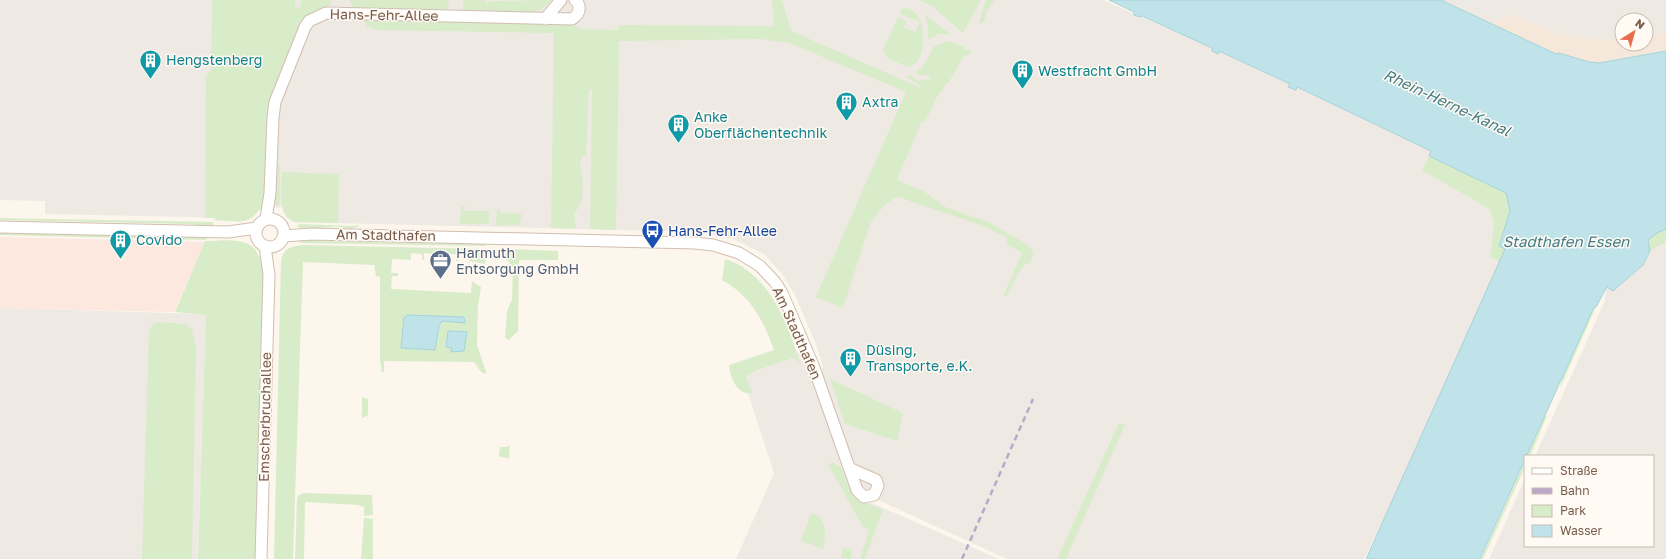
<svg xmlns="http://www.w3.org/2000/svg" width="1666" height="559" font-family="'Golos Text',sans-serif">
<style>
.residential{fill:#f5e8da}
.commercial{fill:#fde8e0}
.industrial{fill:#efe9e4}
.green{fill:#d8ecc9;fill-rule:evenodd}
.water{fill:#bfe3e8;stroke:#a5d3da}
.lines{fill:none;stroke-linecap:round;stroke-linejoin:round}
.minor-casing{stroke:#d1beb0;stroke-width:13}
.minor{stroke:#fff;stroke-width:11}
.rail{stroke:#b9a8c9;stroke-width:2.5;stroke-dasharray:6 4;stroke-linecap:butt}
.labels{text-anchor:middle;stroke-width:3;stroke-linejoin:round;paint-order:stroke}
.street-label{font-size:14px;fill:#7a5c4d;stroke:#fffaf3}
.culture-label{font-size:14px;fill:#0d838f;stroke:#fffaf3;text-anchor:start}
.transit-label{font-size:14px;fill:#164399;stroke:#fffaf3;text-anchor:start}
.service-label{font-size:14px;fill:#4e5e75;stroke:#fffaf3;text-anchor:start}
.water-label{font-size:15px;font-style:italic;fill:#437c86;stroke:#fffaf3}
</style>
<rect width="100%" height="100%" fill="#fdf6ec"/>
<path class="residential" d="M 1509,15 L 1562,34 L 1601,40 L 1622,38 L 1622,44 L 1646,44 L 1646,35 L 1666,33 L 1666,51 L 1599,63 L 1589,62 L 1556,54 L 1492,24 Z"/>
<path class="commercial" d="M 0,237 L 171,241 L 205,242 L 174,312 L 33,309 L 0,308 Z"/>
<path class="industrial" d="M 0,0 L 1103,0 L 1219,51 L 1431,151 L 1423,170 L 1489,209 L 1494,222 L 1490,257 L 1500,262 L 1399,487 L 1364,559 L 1007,559 L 861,492 L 821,378 L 823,366 L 815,342 L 795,295 L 782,274 L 764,254 L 733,239 L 696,232 L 295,222 L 286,217 L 282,207 L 260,209 L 253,217 L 244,221 L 214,220 L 215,218 L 192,217 L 45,214 L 45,201 L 0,200 Z
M 1440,0 L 1666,0 L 1666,33 L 1646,35 L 1646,20 L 1622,20 L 1622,38 L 1601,40 L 1562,34 L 1509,15 L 1492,24 Z
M 1666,242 L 1666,559 L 1489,559 L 1525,479 L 1525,546 L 1653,546 L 1653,456 L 1535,456 L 1604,303 L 1607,287 L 1613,291 L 1643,265 L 1650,251 Z
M 0,308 L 206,314 L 198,559 L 0,559 Z
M 805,349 L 858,498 L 879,506 L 999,559 L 736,559 L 774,473 L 742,375 Z"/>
<path class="green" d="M 212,0 L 295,0 L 295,6 L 299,8 L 302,0 L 332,0 L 329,6 L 307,18 L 297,31 L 269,106 L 265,208 C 257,209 256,216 250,219 C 240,224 224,220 214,220 L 215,218 L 205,218 L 206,76 L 211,70 Z
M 350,0 L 448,0 L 449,9 L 358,9 L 353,8 Z
M 463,0 L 485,0 L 486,3 L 494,1 L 552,0 L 542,9 L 534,12 L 463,10 Z
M 772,0 L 782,0 L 791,31 L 919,87 L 920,85 L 905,76 L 911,75 L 918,81 L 930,79 L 931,78 L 927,75 L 919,75 L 916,72 L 922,68 L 934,46 L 949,41 L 964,46 L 964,49 L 971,51 L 968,57 L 964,55 L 952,77 L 937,97 L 925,122 L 922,121 L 897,180 L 925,192 L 945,207 L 988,222 L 1022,241 L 1033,251 L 1034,253 L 1029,264 L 1026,263 L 1019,272 L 1007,296 L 1003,296 L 1022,253 L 1007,244 L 1007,238 C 974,219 935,212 900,197 C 888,198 877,214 870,224 L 843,308 L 818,298 L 815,299 L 906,92 L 789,43 L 761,39 L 619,41 L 616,230 L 590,229 L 592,90 L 589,89 L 586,155 L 583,156 L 580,164 L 583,182 L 582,200 L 574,215 L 576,229 L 551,228 L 554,33 L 375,30 L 366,26 L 365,19 L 573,24 L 580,29 L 618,30 L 618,25 L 774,26 Z
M 919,0 L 981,0 L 963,33 L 933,7 Z
M 986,0 L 995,0 L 989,7 L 983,23 L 979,23 Z
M 906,8 C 925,9 927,47 918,60 C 916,64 912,65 908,67 L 888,59 L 883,50 L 898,17 L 907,21 L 904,27 L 915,32 L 920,22 L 899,14 L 902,9 Z
M 924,14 L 951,34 L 938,34 L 928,40 L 928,25 Z
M 1429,156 L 1506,193 L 1510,210 L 1499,246 L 1505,249 L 1500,262 L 1490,257 L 1494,222 L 1489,209 L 1422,170 Z
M 278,165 L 280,165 L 280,202 L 279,205 L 276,206 L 274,187 L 277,183 Z
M 282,172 L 339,174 L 338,223 L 295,222 C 276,215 282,189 282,172 Z
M 466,205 L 462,211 L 489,211 L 489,224 L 460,224 L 461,206 Z
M 497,207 L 501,213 L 522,214 L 519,225 L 496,225 Z
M 0,218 L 214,222 L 212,227 L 188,224 L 0,220 Z
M 299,224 L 352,226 L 361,225 L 350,230 C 342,225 326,227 316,229 C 310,230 303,228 297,227 Z
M 1666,229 L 1666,242 L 1650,251 L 1648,240 L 1656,233 Z
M 0,233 L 201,237 L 208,235 L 206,240 L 0,235 Z
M 316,238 L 320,241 L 473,244 L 474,242 L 483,243 L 486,246 L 301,243 L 297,239 Z
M 205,241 C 224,241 252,235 259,257 L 264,258 L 260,559 L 198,559 L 206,315 L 175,312 Z
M 303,245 L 484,249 L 486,254 L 485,264 L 469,261 L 469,255 L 458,255 L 458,261 L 456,261 L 456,254 L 446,254 L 445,261 L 435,261 L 435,254 L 424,253 L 424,260 L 422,260 L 422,254 L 411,253 L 411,260 L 392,259 L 391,273 L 398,273 L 398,276 L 392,276 L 391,289 L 471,293 L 472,281 L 481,287 L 478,306 L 477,345 L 486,372 L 486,374 L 481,372 L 474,362 L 384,361 L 384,372 L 382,372 L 380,361 L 380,277 L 376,276 L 374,265 L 303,262 L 293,559 L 274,559 L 281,260 C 284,248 291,246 303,245 ZM 407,315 L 465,323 L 442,321 L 439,326 Z
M 505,249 L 558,251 L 558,260 L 519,260 L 518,331 L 509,340 L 505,338 L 507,311 L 512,300 L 513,267 L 501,254 Z
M 725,259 C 769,272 790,327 801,367 L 798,361 L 793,358 L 757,370 L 746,376 L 752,393 C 738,396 730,378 729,365 L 774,350 C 764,321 750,295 722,280 Z
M 1594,307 L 1596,307 L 1560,388 L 1562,378 Z
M 158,322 L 186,324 L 192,330 L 196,349 L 192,559 L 142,559 L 149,331 L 152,325 Z
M 830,379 L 903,413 L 897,441 L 845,424 Z
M 362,397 L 368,399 L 368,415 L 362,418 Z
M 1545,416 L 1547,416 L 1530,456 L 1527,456 Z
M 1119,423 L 1125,425 L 1066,559 L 1057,559 Z
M 507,446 L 510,446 L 509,459 L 499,456 L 500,447 L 507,447 Z
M 1525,461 L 1525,467 L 1483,559 L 1481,559 Z
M 834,463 L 841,467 L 847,484 L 856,499 L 883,510 L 865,559 L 860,559 L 869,530 L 863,527 L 828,464 Z
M 303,493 L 372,495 L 373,515 L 364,516 L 364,507 L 358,505 L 305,502 L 304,559 L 295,559 L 297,499 L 298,496 Z
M 811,513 C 828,518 826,535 823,549 L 801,541 Z
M 364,518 L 373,519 L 373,559 L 361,559 Z
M 843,548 L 852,549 L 851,559 L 841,558 Z"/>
<path class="water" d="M 1109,0 L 1441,0 L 1556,54 L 1559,53 L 1589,62 L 1599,63 L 1666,51 L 1666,229 L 1657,233 L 1648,240 L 1650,251 L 1643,265 L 1613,291 L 1607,287 L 1596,307 L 1594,307 L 1480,559 L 1366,559 L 1505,249 L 1499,246 L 1510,211 L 1506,193 L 1429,156 L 1431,151 L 1297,87 L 1296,90 L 1288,87 L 1290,84 L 1219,51 L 1218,54 L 1212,51 L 1212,48 L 1142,16 L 1140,17 L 1134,15 L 1134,12 Z
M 407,315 L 464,317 L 465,323 L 442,321 L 439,326 L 435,350 L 401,348 L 404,318 Z
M 448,331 L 467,332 L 464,351 L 451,352 L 452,348 L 446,347 Z"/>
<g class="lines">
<defs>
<path id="minor" d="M 545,19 L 561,0
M 266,219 L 270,193 L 273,118 L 275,102 L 305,27 L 309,21 L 326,13 L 572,19 C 578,15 581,10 578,3 L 575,0
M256 233a14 14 0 1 1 28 0a14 14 0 1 1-28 0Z
M 0,227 L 228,232 L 257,228
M 283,236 L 312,234 L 695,243 L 713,245 L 739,253 L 760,266 L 775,282 L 782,293 L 813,365 L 857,490 L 864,497 L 874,495 L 878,486 L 876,480 L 851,469
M 261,559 L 269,275 L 265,246"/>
</defs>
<use href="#minor" class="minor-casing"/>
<use href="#minor" class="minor"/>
<path class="rail" d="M 962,559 L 1033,399"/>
</g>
<defs>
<symbol id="building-pin" viewBox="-11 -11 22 30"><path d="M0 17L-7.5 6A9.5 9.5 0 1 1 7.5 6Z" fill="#0f9aa8" stroke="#fffaf3"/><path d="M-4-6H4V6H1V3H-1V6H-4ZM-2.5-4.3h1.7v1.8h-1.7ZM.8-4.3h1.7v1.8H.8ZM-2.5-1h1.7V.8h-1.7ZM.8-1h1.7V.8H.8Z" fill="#fff"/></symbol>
<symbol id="bus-pin" viewBox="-11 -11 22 30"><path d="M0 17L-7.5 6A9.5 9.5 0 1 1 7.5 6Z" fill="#1a4fb4" stroke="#fffaf3"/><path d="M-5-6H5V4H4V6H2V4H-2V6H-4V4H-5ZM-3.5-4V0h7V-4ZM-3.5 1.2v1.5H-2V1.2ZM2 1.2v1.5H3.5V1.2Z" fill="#fff"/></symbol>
<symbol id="office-pin" viewBox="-11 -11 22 30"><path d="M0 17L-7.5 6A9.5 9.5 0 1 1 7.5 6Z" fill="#5c6f8a" stroke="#fffaf3"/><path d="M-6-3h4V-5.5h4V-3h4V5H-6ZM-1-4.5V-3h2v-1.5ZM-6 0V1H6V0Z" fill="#fff"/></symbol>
</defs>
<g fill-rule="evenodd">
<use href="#building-pin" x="138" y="48" width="25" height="34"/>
<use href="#building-pin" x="1010" y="58" width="25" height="34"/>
<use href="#building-pin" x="834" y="90" width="25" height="34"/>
<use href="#building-pin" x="666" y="112" width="25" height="34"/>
<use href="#bus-pin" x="640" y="218" width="25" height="34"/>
<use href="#building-pin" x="108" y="228" width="25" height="34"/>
<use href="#office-pin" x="428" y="248" width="25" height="34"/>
<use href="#building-pin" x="838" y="346" width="25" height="34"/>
</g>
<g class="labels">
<g class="street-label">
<text transform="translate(384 15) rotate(1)" y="5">Hans-Fehr-Allee</text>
<text transform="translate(386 235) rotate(1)" y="5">Am Stadthafen</text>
<text transform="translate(797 333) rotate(66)" y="5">Am Stadthafen</text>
<text transform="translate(265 417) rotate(-89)" y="5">Emscherbruchallee</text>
</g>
<g class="culture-label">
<text x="166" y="65">Hengstenberg</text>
<text x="1038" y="76">Westfracht GmbH</text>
<text x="862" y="107">Axtra</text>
<text x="694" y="122">Anke<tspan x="694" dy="16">Oberflächentechnik</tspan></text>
<text x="136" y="245">Covido</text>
<text x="866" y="355">Düsing,<tspan x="866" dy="16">Transporte, e.K.</tspan></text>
</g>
<g class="transit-label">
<text x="668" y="236">Hans-Fehr-Allee</text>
</g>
<g class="service-label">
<text x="456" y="258">Harmuth<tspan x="456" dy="16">Entsorgung GmbH</tspan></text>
</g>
<g class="water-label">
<text transform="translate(1447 103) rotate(25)" y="5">Rhein-Herne-Kanal</text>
<text x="1566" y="247">Stadthafen Essen</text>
</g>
</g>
<rect x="1524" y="455" width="130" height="92" fill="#fffaf3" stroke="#cabbb1"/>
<rect x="1532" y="468" width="20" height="6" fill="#ffffff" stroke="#cabbb1"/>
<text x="1560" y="475" font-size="12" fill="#7a5c4d">Straße</text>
<rect x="1532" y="488" width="20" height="6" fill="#b9a8c9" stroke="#cabbb1"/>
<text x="1560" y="495" font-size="12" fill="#7a5c4d">Bahn</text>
<rect x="1532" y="505" width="20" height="12" fill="#d8ecc9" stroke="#cabbb1"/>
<text x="1560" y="515" font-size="12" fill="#7a5c4d">Park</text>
<rect x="1532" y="525" width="20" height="12" fill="#bfe3e8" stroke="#cabbb1"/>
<text x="1560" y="535" font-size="12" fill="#7a5c4d">Wasser</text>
<g transform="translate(1634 32) rotate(37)"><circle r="19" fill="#fffaf3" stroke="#cabbb1"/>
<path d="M0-3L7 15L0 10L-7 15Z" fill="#e76f51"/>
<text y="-6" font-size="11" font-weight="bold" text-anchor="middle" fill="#7a5c4d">N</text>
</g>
</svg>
